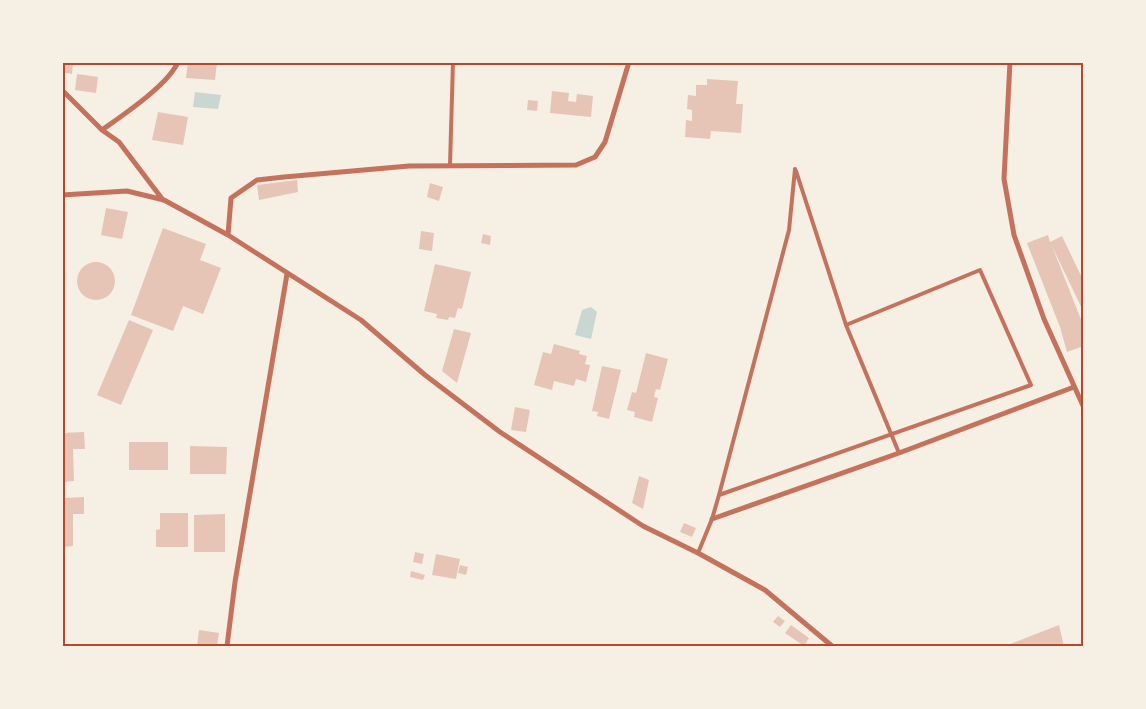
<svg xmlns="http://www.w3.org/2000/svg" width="1146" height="709" font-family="Mulish,sans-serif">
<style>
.water{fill:#c9d6d2}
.building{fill:#e6c5b7}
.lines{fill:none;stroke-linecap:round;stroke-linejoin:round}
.service{stroke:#c5725c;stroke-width:4}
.minor{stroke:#c5725c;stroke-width:5}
.neatline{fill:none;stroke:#b5482f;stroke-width:2}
</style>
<rect width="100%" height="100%" fill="#f6efe4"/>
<path class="water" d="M 195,92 L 221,95 L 218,109 L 193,107 Z
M 591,307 L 597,312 L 591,339 L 575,335 L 582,310 Z"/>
<path class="building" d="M 62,62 L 73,62 L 72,74 L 62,72 Z
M 188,62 L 217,62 L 215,80 L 186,78 Z
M 77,74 L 98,77 L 96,93 L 75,90 Z
M 707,79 L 738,81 L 736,104 L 743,104 L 741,133 L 711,131 L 710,139 L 685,137 L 686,120 L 692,121 L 692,110 L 687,109 L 688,95 L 696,96 L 696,85 L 707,85 Z
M 552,91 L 569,93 L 568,101 L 576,102 L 577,94 L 593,96 L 591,117 L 550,113 Z
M 528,100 L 538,101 L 537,111 L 527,110 Z
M 158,112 L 188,117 L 183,145 L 152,140 Z
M 297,180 L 298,192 L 259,200 L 257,185 Z
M 430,183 L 443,187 L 439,201 L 427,197 Z
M 106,208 L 128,212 L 122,239 L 101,235 Z
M 163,228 L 206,244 L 200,260 L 221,268 L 203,314 L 183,306 L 173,331 L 131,315 Z
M 421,231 L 434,233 L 432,251 L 419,249 Z
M 483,234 L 491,236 L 490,245 L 481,243 Z
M 1048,235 L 1050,242 L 1062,236 L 1084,282 L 1084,313 L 1052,246 L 1084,327 L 1084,346 L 1067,352 L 1060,327 L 1027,243 Z
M77 281a19 19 0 1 1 38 0a19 19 0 1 1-38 0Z
M 435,264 L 471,272 L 462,309 L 458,308 L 455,318 L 449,317 L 448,320 L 436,318 L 437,314 L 424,311 Z
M 129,320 L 153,330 L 121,405 L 97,395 Z
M 454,329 L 471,333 L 457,383 L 442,371 Z
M 554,344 L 580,351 L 579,354 L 587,356 L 585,364 L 590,365 L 586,382 L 576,379 L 574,386 L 554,381 L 552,390 L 534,385 L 543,352 L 551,354 Z
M 646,353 L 668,359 L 660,390 L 656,389 L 654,397 L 658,398 L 652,422 L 634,417 L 635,412 L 627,410 L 632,392 L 636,393 Z
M 602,366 L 621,370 L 609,419 L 597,416 L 598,412 L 592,411 Z
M 515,407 L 530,410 L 526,432 L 511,430 Z
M 84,432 L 85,449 L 73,449 L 74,481 L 62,482 L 62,433 Z
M 129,442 L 168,442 L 168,470 L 129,470 Z
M 190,446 L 227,447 L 226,474 L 190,474 Z
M 639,476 L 649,480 L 643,509 L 632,503 Z
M 84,497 L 84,514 L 73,514 L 73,546 L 62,547 L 62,498 Z
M 160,513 L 188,513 L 188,547 L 156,547 L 156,530 L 160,529 Z
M 225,514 L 225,552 L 194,552 L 194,515 Z
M 684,523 L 696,528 L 692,537 L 680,532 Z
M 415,552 L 424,554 L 422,564 L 413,562 Z
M 436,554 L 460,559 L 456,579 L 432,575 Z
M 460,565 L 468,567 L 466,575 L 458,573 Z
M 411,571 L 425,575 L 423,580 L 410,577 Z
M 778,616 L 785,621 L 780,627 L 773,622 Z
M 791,625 L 809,638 L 804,646 L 785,633 Z
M 1059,625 L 1064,646 L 1005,646 Z
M 199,630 L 219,633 L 217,646 L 197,646 Z"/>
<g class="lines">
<path class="service" d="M 450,165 L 453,62
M 796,171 L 846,325 L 899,453
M 719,495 L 1031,385 L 980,270 L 846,325
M 698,553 L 712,519 L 719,495 L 789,230 L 795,169"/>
<path class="minor" d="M 1010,62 L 1004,179 L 1014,235 L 1044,319 L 1084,408
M 62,90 L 102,130 L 119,142 L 163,200
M 102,130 C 123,115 168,85 178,62
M 62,195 L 127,191 L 164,200 L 228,235 L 361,320 L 425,375 L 500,432 L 643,526 L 698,553 L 765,590 L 832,646
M 228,235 L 231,198 L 257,180 L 284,177 L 409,166 L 576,165 L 595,157 L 605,142 L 629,62
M 712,519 L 899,453 L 1074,387
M 227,646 L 235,582 L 287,274"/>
</g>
<rect width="1146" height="709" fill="none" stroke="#f6efe4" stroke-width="128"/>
<rect x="64" y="64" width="1018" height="581" class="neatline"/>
</svg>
